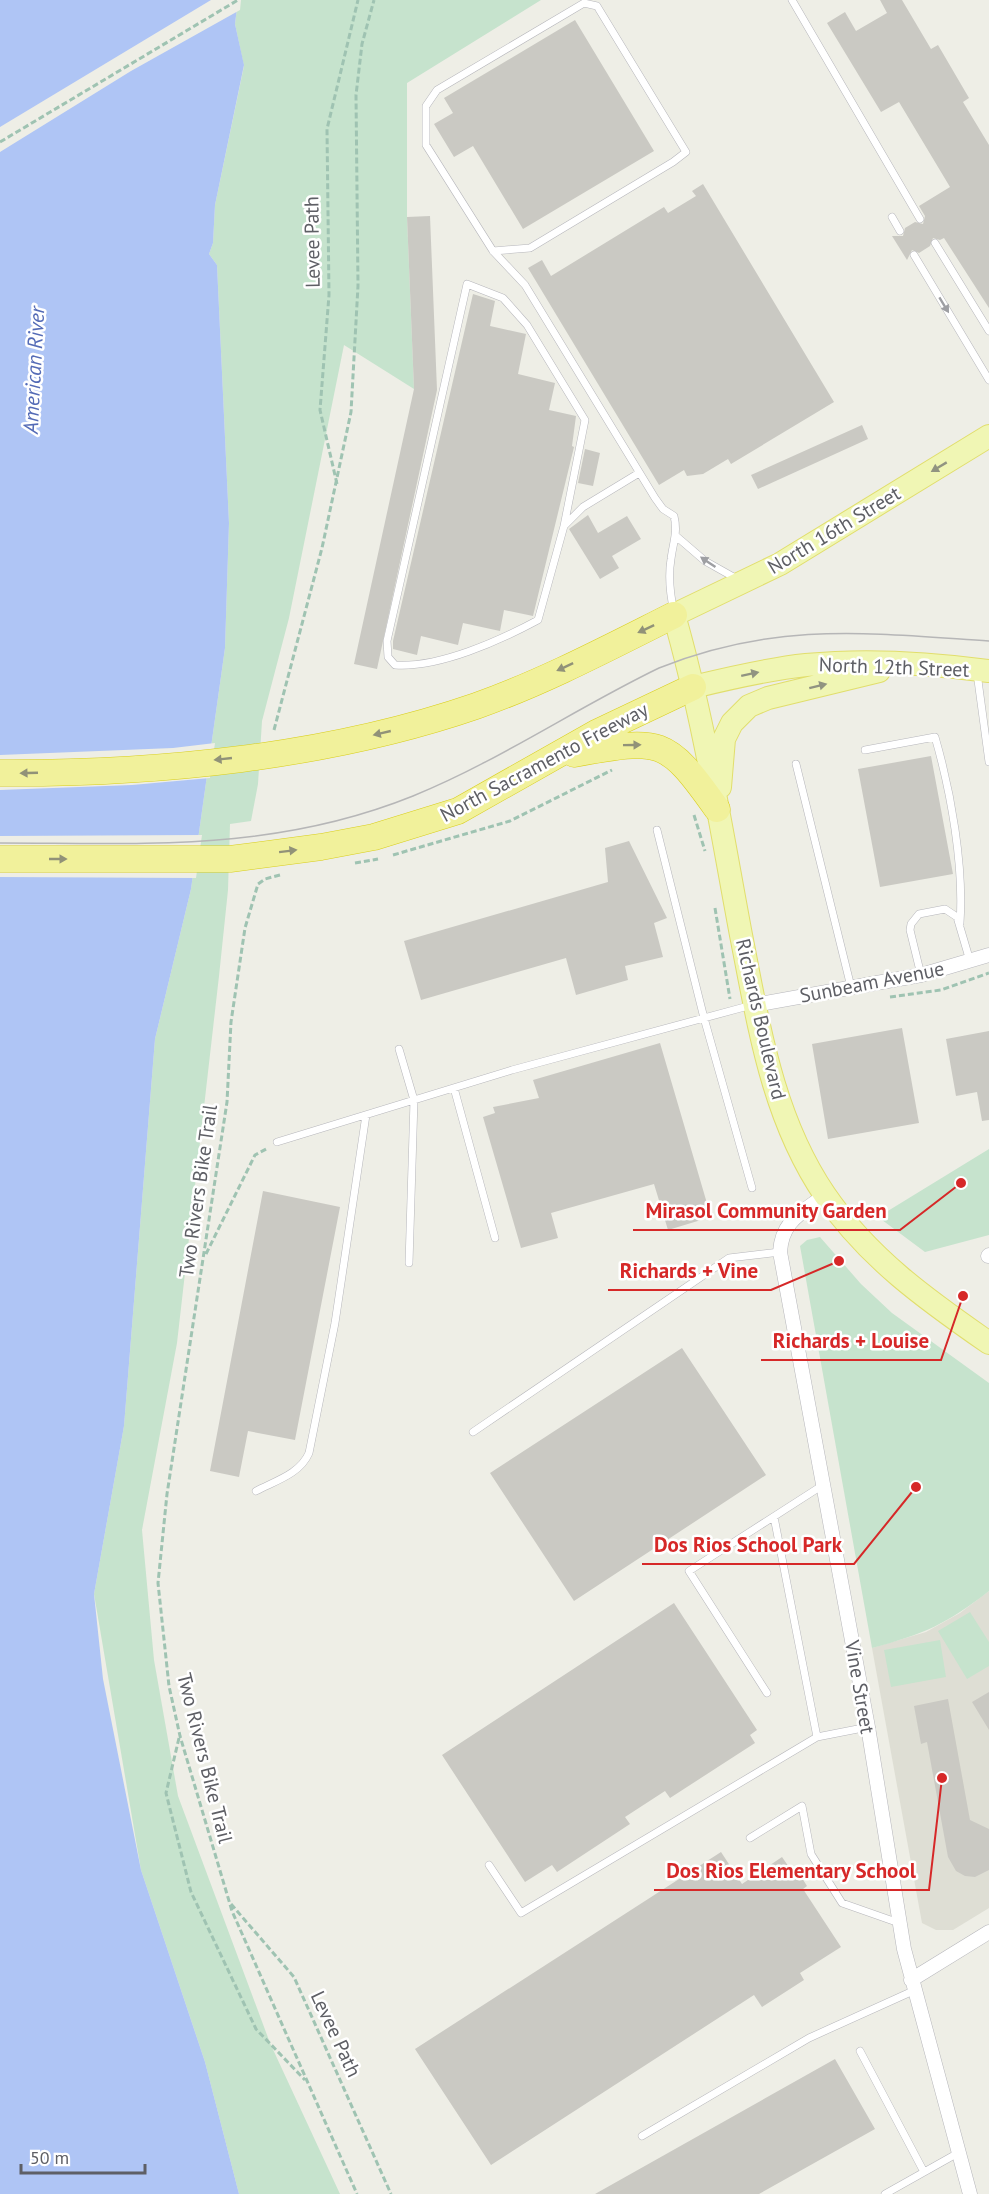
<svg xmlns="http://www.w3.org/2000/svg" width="989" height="2194" font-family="'PT Sans',sans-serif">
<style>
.education{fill:#deded4}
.green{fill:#c6e3cd}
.water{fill:#afc5f5}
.pier{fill:#eeeee6}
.building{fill:#cac9c3}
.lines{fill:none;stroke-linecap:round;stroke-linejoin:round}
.service-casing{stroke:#b6b6bb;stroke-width:8}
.minor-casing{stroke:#b6b6bb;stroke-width:15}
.primary-casing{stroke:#e1de6c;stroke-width:24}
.motorway-casing{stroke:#d9ce1b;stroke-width:27}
.path{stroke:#9fc3b2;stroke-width:3;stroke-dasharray:6 3;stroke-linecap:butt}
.service{stroke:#fff;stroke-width:7}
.minor{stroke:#fff;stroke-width:14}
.primary{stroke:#f0f6b4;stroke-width:22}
.motorway{stroke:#f1f19b;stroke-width:26}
.tram{stroke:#b6b6b7;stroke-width:1.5}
.oneway{fill:#9e9fa3}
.oneway2{fill:#919481}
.oneway3{fill:#919278}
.labels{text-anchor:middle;stroke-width:5;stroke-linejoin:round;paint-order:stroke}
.street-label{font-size:20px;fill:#5e5f65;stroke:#fff}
.water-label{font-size:21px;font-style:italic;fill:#546bb6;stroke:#fff}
.leader{fill:none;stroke:#d62828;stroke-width:2}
.callout-dot{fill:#d62828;stroke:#fff;stroke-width:2}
.callout-label{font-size:21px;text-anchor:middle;font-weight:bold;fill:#d62828;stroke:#fff;stroke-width:5;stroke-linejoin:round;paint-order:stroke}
</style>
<rect width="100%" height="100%" fill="#eeeee6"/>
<path class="education" d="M 989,1591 L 989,1908 L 953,1930 L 936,1930 L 922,1923 L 872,1648 L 926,1632 L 960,1613 Z"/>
<path class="green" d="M 238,0 L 541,0 L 407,83 L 407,217 L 414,389 L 344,345 L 289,618 L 262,721 L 258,784 L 251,821 L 230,824 L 228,890 L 219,976 L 177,1343 L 142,1530 L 154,1660 L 178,1796 L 270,2043 L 340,2194 L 239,2194 L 205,2062 L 141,1870 L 94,1594 L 124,1426 L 155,1039 L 191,889 L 225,648 L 229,523 L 217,265 L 209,254 L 213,243 L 215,205 L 244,66 L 235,24 Z
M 989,1149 L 989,1235 L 925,1252 L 878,1217 Z
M 820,1237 L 861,1284 L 892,1313 L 989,1383 L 989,1591 C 947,1624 924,1634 872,1648 L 800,1246 L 807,1240 Z
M 970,1612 L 989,1642 L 989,1666 L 967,1679 L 938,1631 Z
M 940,1640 L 946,1677 L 891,1687 L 884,1650 Z"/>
<path class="water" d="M 0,0 L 238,0 L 235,24 L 244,65 L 215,205 L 213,243 L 209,254 L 217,265 L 229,523 L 225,648 L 191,889 L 155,1039 L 124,1426 L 94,1594 L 103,1679 L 141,1870 L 205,2062 L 239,2194 L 0,2194 Z"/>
<path class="pier" d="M 211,0 L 241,0 L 240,10 L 131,71 L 0,152 L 0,127 Z
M 215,743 L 210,778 L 132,785 L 0,790 L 0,755 L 173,748 Z
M 202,835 L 196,878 L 0,877 L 0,836 Z"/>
<path class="building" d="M 880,0 L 902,0 L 931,49 L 938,45 L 969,98 L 963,102 L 989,145 L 989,308 L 944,238 L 940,240 L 933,238 L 930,246 L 919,253 L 912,250 L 907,260 L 892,236 L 903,236 L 905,228 L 915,222 L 923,224 L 925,216 L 919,206 L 950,187 L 899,102 L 881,112 L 827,23 L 845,12 L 856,31 L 887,13 Z
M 575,20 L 654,151 L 523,229 L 473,146 L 454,157 L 434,124 L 453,113 L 444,98 Z
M 703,184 L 834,402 L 731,464 L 728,459 L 703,474 L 687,476 L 684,470 L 659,485 L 528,268 L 542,260 L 551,276 L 664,207 L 668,213 L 696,196 L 692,191 Z
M 430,216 L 437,390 L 377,669 L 354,664 L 414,389 L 407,217 Z
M 473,294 L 495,301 L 490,326 L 526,334 L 518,374 L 555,383 L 549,410 L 576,416 L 572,446 L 574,447 L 533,616 L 504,610 L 500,631 L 463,623 L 458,645 L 421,636 L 417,655 L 393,649 L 393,641 Z
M 862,425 L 868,439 L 758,489 L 751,475 Z
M 585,449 L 600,453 L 593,486 L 578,483 Z
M 588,515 L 598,533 L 627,516 L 641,539 L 612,556 L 619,568 L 600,579 L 569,529 Z
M 931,756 L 953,874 L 880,887 L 858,769 Z
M 629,841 L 667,918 L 654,923 L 663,957 L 625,966 L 628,980 L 576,995 L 566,958 L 421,1000 L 404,941 L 608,882 L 605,848 Z
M 902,1028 L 919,1123 L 828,1139 L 812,1044 Z
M 989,1031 L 989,1120 L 982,1121 L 977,1092 L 956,1096 L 946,1039 Z
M 660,1043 L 711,1217 L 668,1230 L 654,1184 L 551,1213 L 558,1238 L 521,1248 L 483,1117 L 495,1113 L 493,1107 L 539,1098 L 533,1080 Z
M 263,1191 L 340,1207 L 295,1440 L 248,1431 L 239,1477 L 210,1471 Z
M 682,1348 L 766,1475 L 574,1601 L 490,1473 Z
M 674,1603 L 757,1730 L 750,1735 L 755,1743 L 670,1798 L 665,1791 L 625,1817 L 630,1824 L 557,1872 L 552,1865 L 525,1882 L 442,1755 Z
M 989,1692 L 989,1730 L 972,1702 Z
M 948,1699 L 970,1820 L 989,1829 L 989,1870 L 975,1877 L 965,1876 L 956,1871 L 948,1857 L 927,1742 L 921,1744 L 914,1706 Z
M 721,1852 L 742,1884 L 782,1857 L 791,1870 L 795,1867 L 807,1886 L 803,1889 L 841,1947 L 800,1973 L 804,1980 L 762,2007 L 754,1995 L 491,2165 L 415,2049 Z
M 835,2059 L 875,2129 L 759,2194 L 595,2194 Z"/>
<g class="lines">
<defs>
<path id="service" d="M 792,0 L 920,219
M 892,217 L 900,231
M 935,243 L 989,331
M 493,251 L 530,248 L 673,162 L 686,152 L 597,6 L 584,3 L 437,90 L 426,106 L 426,145 L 493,251 L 525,285 L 655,498 L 663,509 L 674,516 C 678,532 673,543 671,559 C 668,577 670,594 674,612
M 914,255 L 989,380
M 564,526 L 585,420 L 527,325 L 503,298 L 467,284 L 387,641 L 388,657 L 395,665 C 439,668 499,641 538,620 L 564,526 L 583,507 L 639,473
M 676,536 L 705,561 L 737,579
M 977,673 L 989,762
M 865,750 L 935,737 C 951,792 964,866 960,923
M 796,764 L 851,987
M 657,830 L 704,1018 L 752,1188
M 921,975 L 910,930 L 911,924 L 919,914 L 945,909 L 957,917 L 970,961
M 399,1049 L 414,1100 L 409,1263
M 454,1088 L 495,1238
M 277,1142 L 512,1070 L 752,1005
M 473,1432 L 729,1258 L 780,1252
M 256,1491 C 275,1481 300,1474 309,1453 L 335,1323 L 366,1115
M 767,1693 L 689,1571 L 823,1485
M 817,1737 L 868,1727
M 750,1838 L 802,1806 L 811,1854 L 842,1903 L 899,1923
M 489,1865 L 521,1913 L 817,1737 L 774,1517
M 860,2051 L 924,2172
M 642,2136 L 809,2038 L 913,1991
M 885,2194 L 958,2153"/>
<path id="minor" d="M 755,1005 L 921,975 L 989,955
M 825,1195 C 802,1213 782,1220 780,1252 L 868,1727 L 904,1949 L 970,2194
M 988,1256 L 989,1255
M 911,1980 L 989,1932"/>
<path id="primary" d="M 989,436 L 780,564 L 674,615 C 704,720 721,828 741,935 C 759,1026 772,1117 825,1195 C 868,1258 927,1300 989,1343
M 693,687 C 730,678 768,669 806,665 C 866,659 929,663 989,671
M 720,787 L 724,739 L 732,723 L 749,706 L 768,698 L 879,671"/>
<path id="motorway" d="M 574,754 C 661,738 666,737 717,809
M 0,773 C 156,774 328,757 476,706 C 544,682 610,647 674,615
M 0,859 L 230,859 L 321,847 L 374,837 L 458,811 L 596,733 L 693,687"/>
</defs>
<use href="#service" class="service-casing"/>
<use href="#minor" class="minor-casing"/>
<use href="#primary" class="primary-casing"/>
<use href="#motorway" class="motorway-casing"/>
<path class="path" d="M 0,142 L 238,0
M 337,484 L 320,410 L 329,295 L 327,129 L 358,0
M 274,730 L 322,548 L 351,412 L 358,286 L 356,95 L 362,44 L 374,0
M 694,815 L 705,851
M 393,855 L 510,821 L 612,770
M 355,863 L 378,859
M 280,875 L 265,879 L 258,884 L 245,928 L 231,1022 L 227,1102 L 167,1494 L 158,1583 L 169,1686 L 180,1736 L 232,1911 L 357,2194
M 715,908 L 730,999
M 890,997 L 941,990 L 989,973
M 206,1254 L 255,1155 L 268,1148
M 179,1738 L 166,1793 L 191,1892 L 256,2029 L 305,2080
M 231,1904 L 294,1977 L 391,2194"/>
<use href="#service" class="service"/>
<use href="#minor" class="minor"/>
<use href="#primary" class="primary"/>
<use href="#motorway" class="motorway"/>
<path class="tram" d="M 0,843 C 146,843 274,852 413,796 C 499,761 576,708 659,668 C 776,621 868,633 989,641"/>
</g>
<defs><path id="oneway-solid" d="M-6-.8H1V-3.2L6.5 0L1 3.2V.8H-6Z" transform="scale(1.5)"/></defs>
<g class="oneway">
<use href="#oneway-solid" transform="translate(944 305) rotate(59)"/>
<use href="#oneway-solid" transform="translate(708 562) rotate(-146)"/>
</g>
<g class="oneway2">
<use href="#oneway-solid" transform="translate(939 467) rotate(149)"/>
<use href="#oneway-solid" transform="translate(750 674) rotate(-12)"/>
<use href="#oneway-solid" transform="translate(818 686) rotate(-14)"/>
</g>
<g class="oneway3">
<use href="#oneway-solid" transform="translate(646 629) rotate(155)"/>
<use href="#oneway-solid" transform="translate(565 667) rotate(155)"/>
<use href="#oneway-solid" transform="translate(382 733) rotate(167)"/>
<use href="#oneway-solid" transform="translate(632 745) rotate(-1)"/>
<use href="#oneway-solid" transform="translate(223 759) rotate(174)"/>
<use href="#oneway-solid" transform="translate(29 773) rotate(178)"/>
<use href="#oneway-solid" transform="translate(288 851) rotate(-7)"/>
<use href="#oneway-solid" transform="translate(58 859)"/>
</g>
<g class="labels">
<g class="street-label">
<text transform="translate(312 242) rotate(-91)" y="7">Levee Path</text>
<text transform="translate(834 530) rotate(-31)" y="7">North 16th Street</text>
<text transform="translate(894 667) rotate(2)" y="7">North 12th Street</text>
<text transform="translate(544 762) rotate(-28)" y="7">North Sacramento Freeway</text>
<text transform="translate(872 982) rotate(-11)" y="7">Sunbeam Avenue</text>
<text transform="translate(761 1019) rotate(77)" y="7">Richards Boulevard</text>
<text transform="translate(198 1191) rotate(-82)" y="7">Two Rivers Bike Trail</text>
<text transform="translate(860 1687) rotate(80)" y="7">Vine Street</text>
<text transform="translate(205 1758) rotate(76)" y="7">Two Rivers Bike Trail</text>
<text transform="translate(336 2034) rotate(65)" y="7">Levee Path</text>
</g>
<g class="water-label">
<text transform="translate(34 370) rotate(-87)" y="7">American River</text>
</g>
</g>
<path class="leader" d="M961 1183L900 1230H633M839 1261L771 1290H608M963 1296L941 1360H761M916 1487L854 1564H642M942 1778L929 1890H654"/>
<g class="callout-dot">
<circle cx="961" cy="1183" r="6"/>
<circle cx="839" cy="1261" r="6"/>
<circle cx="963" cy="1296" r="6"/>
<circle cx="916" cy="1487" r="6"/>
<circle cx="942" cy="1778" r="6"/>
</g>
<g class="callout-label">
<text x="766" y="1218">Mirasol Community Garden</text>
<text x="689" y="1278">Richards + Vine</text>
<text x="851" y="1348">Richards + Louise</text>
<text x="748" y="1552">Dos Rios School Park</text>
<text x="791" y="1878">Dos Rios Elementary School</text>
</g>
<path d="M21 2164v9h124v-9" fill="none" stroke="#5e5f65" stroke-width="3"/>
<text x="30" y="2164" font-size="18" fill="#5e5f65" stroke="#ffffff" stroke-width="4.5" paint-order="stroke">50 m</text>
</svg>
